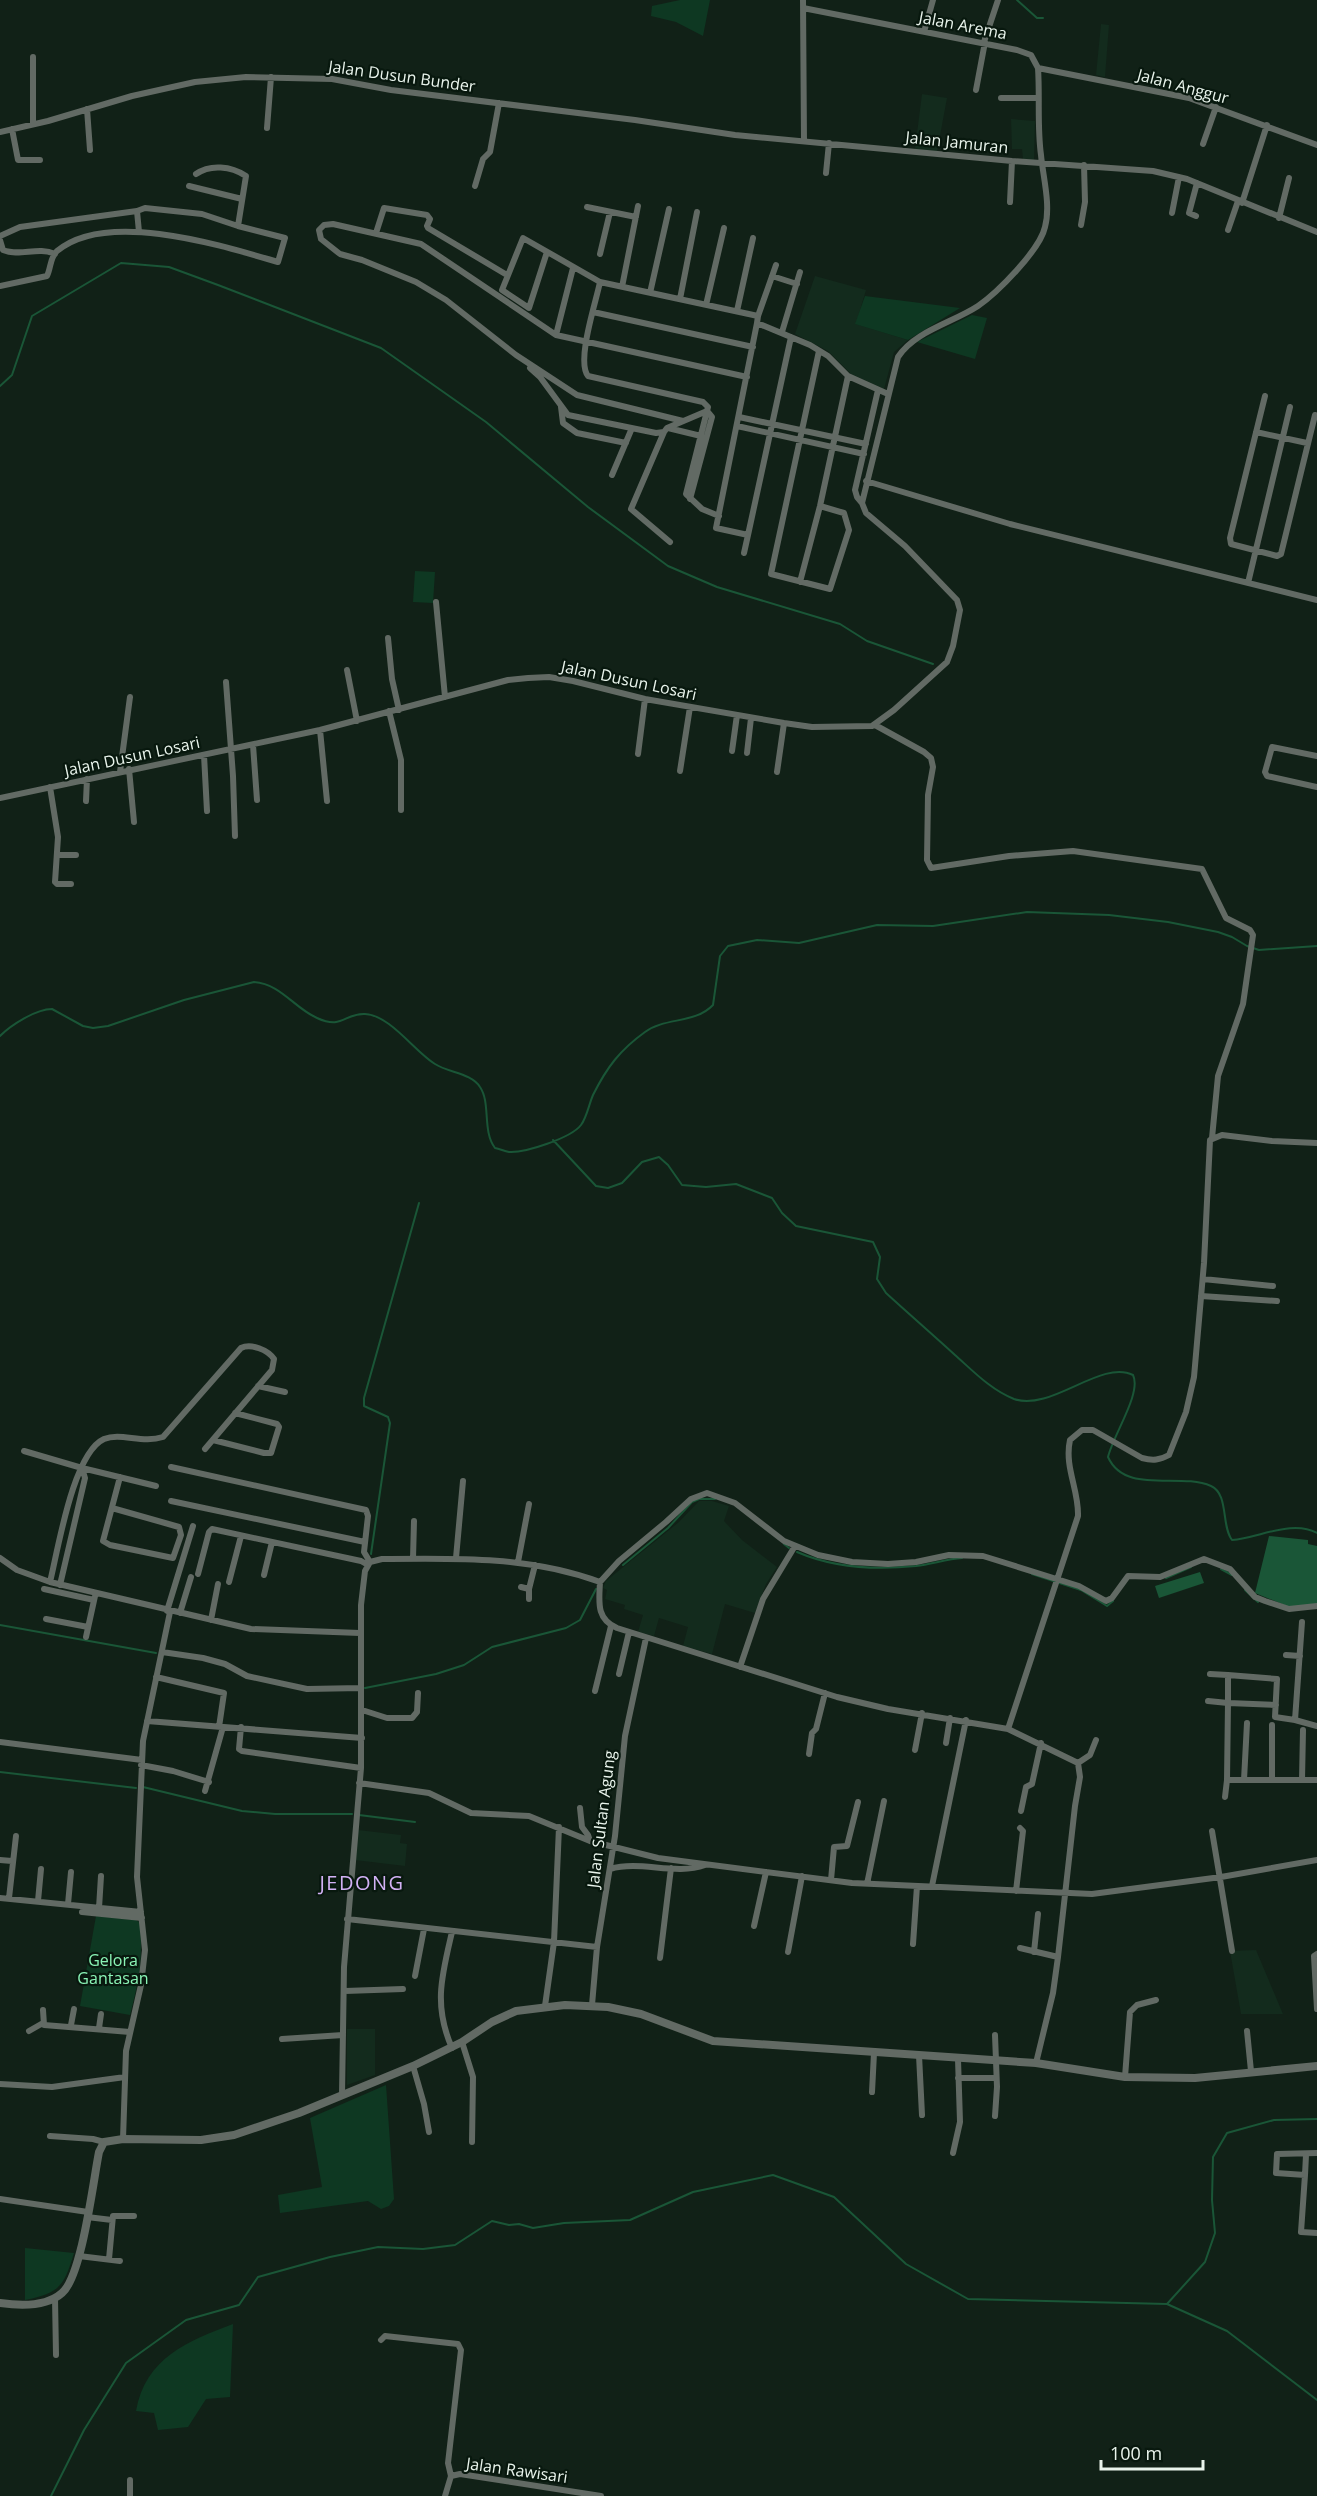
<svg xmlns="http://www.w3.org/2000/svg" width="1317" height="2496" font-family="'Open Sans',sans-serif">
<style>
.built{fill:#132b1d}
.green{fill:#0e3822}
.water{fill:#1a5637}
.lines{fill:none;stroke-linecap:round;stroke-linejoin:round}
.stream{stroke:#1a5637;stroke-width:2}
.minor{stroke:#626a64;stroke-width:6}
.tertiary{stroke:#626a64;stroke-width:8}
.labels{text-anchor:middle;stroke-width:4.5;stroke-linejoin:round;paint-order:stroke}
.street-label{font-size:16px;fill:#e9f4ec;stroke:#08180e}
.park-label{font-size:16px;fill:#8af4b6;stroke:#08180e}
.quarter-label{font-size:20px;letter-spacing:1.5px;fill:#d2b1f5;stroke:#08180e}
</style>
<rect width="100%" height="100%" fill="#112117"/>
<path class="built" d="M 1101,24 L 1109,25 L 1105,77 L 1096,75 Z
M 922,94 L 947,98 L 937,152 L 915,149 Z
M 1011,119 L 1035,121 L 1034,160 L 1023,159 L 1022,149 L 1012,149 Z
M 815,276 L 866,290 L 856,324 L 908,340 L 894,352 L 884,389 L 851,374 L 828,351 L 795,334 Z
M 699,1501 L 712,1501 L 729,1506 L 724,1521 L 742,1540 L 777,1567 L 766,1584 L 755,1613 L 725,1604 L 712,1654 L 683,1646 L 688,1627 L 659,1618 L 654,1636 L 638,1632 L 643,1615 L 624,1609 L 625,1605 L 605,1599 L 607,1590 L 603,1588 L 606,1581 L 679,1522 Z
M 358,1830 L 401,1835 L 400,1843 L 407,1844 L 405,1866 L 355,1860 Z
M 1256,1950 L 1283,2014 L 1241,2014 L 1230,1951 Z
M 347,2029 L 375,2029 L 375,2075 L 347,2085 Z"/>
<path class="green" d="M 680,0 L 710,0 L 703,36 L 676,22 L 651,16 L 652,6 Z
M 865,296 L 960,308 L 908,340 L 855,324 Z
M 972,315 L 987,318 L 975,359 L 917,342 Z
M 415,571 L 435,572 L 433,603 L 413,602 Z
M 96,1916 L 136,1920 L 140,1923 C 143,1959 139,1981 130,2015 L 80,2006 Z
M 386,2085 L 394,2199 L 389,2206 L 381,2209 L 368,2201 L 280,2213 L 278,2195 L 322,2187 L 310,2118 Z
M 25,2248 L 74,2253 C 64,2286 60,2293 25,2300 Z
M 233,2324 L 230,2397 L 206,2399 L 188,2427 L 158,2430 L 154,2413 L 136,2411 C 145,2358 188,2341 233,2324 Z"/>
<path class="water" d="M 1269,1536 L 1308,1540 L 1308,1544 L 1317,1546 L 1317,1604 L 1292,1608 L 1255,1593 Z
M 1200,1572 L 1204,1583 L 1159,1598 L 1155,1586 Z"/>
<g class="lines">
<path class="stream" d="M 1017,0 L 1037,18 L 1043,18
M 0,386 L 12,375 L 32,316 L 121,263 L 169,267 L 218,285 L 381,348 L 486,422 L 588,507 L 668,566 L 717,587 L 840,624 L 867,641 L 933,664
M 0,1036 C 11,1025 36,1009 52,1009 L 83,1026 L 93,1028 L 108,1026 L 184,1000 L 254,982 C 281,984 294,1008 317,1018 C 343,1030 344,1013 365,1014 C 390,1015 415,1052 435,1064 C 449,1073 471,1073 480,1087 C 491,1103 482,1131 495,1148 C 500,1149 504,1151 509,1152 C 525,1153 571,1138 581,1125 C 587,1117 589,1104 593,1095 C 607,1067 620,1050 645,1032 C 665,1017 695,1024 713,1005 L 720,956 L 728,946 L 757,940 L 799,943 L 877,925 L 933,926 L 1027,912 L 1109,915 L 1168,922 L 1218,932 L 1232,937 L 1247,946 L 1259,950 L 1317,946
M 553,1140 L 596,1186 L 608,1188 L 622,1183 L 642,1162 L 659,1157 L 668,1165 L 682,1185 L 706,1187 L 736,1184 L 772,1198 L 782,1213 L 796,1226 L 873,1242 L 880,1257 L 877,1279 L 886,1293 C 909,1314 932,1334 955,1355 C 973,1371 991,1390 1014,1399 C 1051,1412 1101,1359 1133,1375 C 1142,1393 1113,1435 1108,1457 C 1125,1495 1179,1472 1211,1486 C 1229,1494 1221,1526 1232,1540 C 1259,1538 1292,1519 1317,1533
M 784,1544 L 789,1548
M 797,1552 C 834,1568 877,1570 916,1566 C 932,1564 947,1559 962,1558
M 371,1554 L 390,1423 L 388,1417 L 364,1406 L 364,1398 L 419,1203
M 623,1565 L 668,1528 L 692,1502 L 699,1499 L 715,1499
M 1221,1569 L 1232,1575
M 1032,1574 L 1081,1590 L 1107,1606 L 1113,1601
M 1166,1578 L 1191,1567
M 1245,1590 L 1258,1602
M 0,1625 L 156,1653
M 365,1688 L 436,1674 L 464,1665 L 492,1647 L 566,1628 L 580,1620 L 596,1589
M 0,1772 L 136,1788
M 143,1787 L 242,1811 L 275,1814 L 352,1814
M 359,1815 L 415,1822
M 1167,2304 L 1227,2331 L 1317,2400
M 51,2496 L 84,2430 L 126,2363 L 186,2320 L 239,2305 L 258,2277 L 330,2257 L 378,2247 L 423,2249 L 455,2245 L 492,2221 L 509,2225 L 519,2224 L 533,2228 L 564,2223 L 630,2220 L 693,2192 L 773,2175 L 834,2197 L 906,2264 L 968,2299 L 1167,2304 L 1205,2262 L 1215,2233 L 1212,2200 L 1213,2157 L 1227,2133 L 1274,2120 L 1317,2119"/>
<path class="minor" d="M 803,0 L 804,141
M 924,32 L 933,0
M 984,42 L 998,0
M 1038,68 L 1189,98 L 1317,145
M 976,90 L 985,42
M 1001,98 L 1038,98
M 87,109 L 90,150
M 33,124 L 33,57
M 267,128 L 271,77
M 12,129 L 18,160 L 40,160
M 0,132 L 48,121 L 132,96 L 195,82 L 246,77 L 332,79 L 391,90 L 635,120 L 735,135 L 1012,161 L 1153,171 L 1187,179 L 1317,232
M 1203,144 L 1216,107
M 826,173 L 829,143
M 189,186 L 242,199
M 475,186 L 483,159 L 490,152 L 499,103
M 1010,202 L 1012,161
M 1242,203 L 1267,125
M 587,207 L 636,217
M 1172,213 L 1179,177
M 1196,216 L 1189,213 L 1197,183
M 1279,218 L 1289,178
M 1081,225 L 1085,202 L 1084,165
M 1228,230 L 1238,201
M 139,232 L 137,211 L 145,208 L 202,214 L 238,226
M 376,233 L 384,208 L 427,215 L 430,219 L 427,226 L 428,228 L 507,275
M 0,236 L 20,227 L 137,211
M 0,240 L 3,250 C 20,257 38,246 55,254
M 547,252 L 529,308 L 502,290 L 523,238 L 600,282 L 758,316 L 757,323 L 810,345 L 828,356 L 848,376 L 888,394
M 600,254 L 610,212
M 772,276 L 797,284
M 600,282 C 596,302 576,361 588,376 L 703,402 L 708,407 L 707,411 L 712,417 L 690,499
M 0,286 L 47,276 C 51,268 50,257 57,251 C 107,209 223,246 278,262 L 285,238 L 238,226 L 246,176 C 231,166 210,164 196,174
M 622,287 L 638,206
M 650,293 L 669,209
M 680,299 L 697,212
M 706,305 L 724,228
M 737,311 L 753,238
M 593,312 L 753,347
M 758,316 L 776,265
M 757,323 L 716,528 L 748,535 L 791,337
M 782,332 L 800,272
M 556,335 L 573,268
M 819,351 L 771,574 L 830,589 L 849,530 L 844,513 L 820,506
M 530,368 L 540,377 L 568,415 L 656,433 L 664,432 L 667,428 L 707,411
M 1265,396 L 1230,538 L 1231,544 L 1277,556 L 1281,554 L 1315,415
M 561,407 L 563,423 L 577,433 L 626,443
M 707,411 L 686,494 L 702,509 L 719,516
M 739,417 L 866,444
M 683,421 L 577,395 L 516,355 L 446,300 L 416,282 L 362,260 L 340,254 L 321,239 L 319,230 L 324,225 L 333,224 L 421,244 L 556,335 L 747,377
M 737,426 L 864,454
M 668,428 L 701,436
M 664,432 L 631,509 L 670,542
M 1256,432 L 1307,443
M 612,475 L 632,428
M 866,481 L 1010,524 L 1317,600
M 862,503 L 857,497 L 855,490 L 878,390
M 744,553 L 748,535
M 800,582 L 820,506 L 848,376
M 1248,583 L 1290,407
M 436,602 L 445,697
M 388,638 L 392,679 L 399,710
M 347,670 L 357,721
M 226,682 L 233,776 L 235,836
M 389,711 L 401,760 L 401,810
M 875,725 L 924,752 L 931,758 L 933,767 L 928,795 L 927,860 L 931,868 L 1009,856 L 1073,851 L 1202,869 L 1226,918 L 1250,930 L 1253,935 L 1243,1004 L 1218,1076 L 1212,1138
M 320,730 L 327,801
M 253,745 L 257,800
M 732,751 L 737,715
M 747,753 L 751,718
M 638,754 L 645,699
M 204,755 L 207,811
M 1317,756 L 1272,747 L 1265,772 L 1267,776 L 1317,787
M 129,769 L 134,822
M 680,771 L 690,707
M 120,772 L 130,697
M 777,772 L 784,723
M 50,787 L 58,837 L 55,882 L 57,884 L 71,884
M 0,798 L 320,730 L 508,680 L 528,678 L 549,677 L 573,681 L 645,699 L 784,723 L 812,727 L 872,726 L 894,710 L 947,662 L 953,646 L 960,610 L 957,600 L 905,546 L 866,513 L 862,503 L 898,357 C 915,331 952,323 978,306 C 997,293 1040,250 1045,227 C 1051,205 1043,177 1041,155 C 1037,126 1040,97 1038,68 L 1031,55 L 1017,50 L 803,8
M 86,801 L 87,779
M 58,855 L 76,855
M 1203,1279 L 1273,1286
M 1201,1296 L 1277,1301
M 258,1386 L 285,1392
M 213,1440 L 264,1453 L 271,1453 L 279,1427 L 277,1424 L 235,1413
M 24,1451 L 82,1468 L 156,1486
M 171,1467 L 366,1510 L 368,1516 L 364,1552 L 370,1562
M 171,1501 L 365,1542
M 112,1508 L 179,1527 L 181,1535 L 173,1558 L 110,1545 L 103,1541 L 120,1477
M 0,1558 L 17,1570 L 50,1582 L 251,1629 L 360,1633
M 456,1558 L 463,1481
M 413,1559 L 414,1521
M 518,1562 L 529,1504
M 198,1574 L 209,1532 L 212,1529 L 361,1561 L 368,1565
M 264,1575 L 272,1542
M 50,1582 C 58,1550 73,1453 104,1439 C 121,1432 142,1444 163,1437 L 241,1348 C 251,1343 268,1350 274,1359 L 272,1370 L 205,1449
M 229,1582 L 241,1536
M 600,1582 C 599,1602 596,1619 617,1628 L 837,1697 L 888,1709 L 1008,1729 L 1078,1763 L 1080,1777 L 1075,1806 L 1058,1957 L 1053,1993 L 1036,2063
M 60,1585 L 85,1478 L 82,1468
M 521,1587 L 529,1589 L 535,1565
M 44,1589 L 94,1600
M 529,1589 L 529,1599
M 167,1611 L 193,1526
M 180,1613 L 191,1577
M 46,1619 L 88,1627
M 211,1620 L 218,1584
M 1302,1622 L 1295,1720 L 1317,1726
M 86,1637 L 95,1596
M 162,1652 L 203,1658 L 225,1664 L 247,1676 L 307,1689 L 361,1688
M 1286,1655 L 1300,1656
M 740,1667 L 763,1599 L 795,1546
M 619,1674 L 629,1632
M 1210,1674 L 1228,1675
M 156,1677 L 224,1693 L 219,1727
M 595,1691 L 611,1626
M 1208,1701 L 1228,1703 L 1228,1675 L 1277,1679 L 1275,1717 L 1295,1720
M 362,1710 L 387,1718 L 412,1718 L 417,1712 L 418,1693
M 147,1721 L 362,1738
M 1247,1723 L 1244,1780 L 1317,1780
M 241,1727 L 239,1749 L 242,1751 L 361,1768
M 1008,1729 L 1078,1516 C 1079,1490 1064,1467 1070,1440 L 1082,1430 L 1093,1430 L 1142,1458 C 1153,1461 1160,1460 1169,1455 L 1186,1412 L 1194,1377 L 1204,1263 L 1210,1140 L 1222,1135 L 1272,1141 L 1317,1143
M 0,1742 L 142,1760
M 946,1743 L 950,1718
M 915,1750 L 922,1713
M 809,1754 L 812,1733 L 816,1729 L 825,1693
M 1078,1763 L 1090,1755 L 1096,1740
M 141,1765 L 173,1771 L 209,1782
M 1244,1780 L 1227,1780 L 1228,1703 L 1276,1705
M 1272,1780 L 1272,1725
M 1302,1780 L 1303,1730
M 359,1783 L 429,1793 L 471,1813 L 529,1816 L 590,1841 L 658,1858 L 852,1883 L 1092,1894 L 1221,1877 L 1317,1860
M 205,1791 L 223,1727
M 1225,1797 L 1227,1780
M 580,1808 L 582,1827 L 588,1835 L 590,1841
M 1021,1811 L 1026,1787 L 1032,1784 L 1041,1743
M 1212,1831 L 1232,1951
M 0,1860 L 12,1861
M 610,1869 C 641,1860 675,1876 705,1865
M 831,1880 L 834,1847 L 847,1846 L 858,1802
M 867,1884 L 884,1801
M 932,1886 L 966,1720
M 1016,1891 L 1023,1831 L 1020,1828
M 0,1898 L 141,1912
M 9,1898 L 16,1836
M 38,1901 L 41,1869
M 68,1904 L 71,1872
M 99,1908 L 101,1876
M 82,1912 L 142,1918
M 347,1919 L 597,1947
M 754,1926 L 766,1872
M 913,1944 L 917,1886
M 1020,1948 L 1058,1957
M 788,1952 L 802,1876
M 1034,1952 L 1038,1914
M 1317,1954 L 1314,1956 L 1317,2009
M 660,1958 L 671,1868
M 415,1976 L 424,1929
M 345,1991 L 403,1989
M 592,2005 L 597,1947 L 615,1836 L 625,1736 L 646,1638
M 545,2006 L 554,1942 L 559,1827
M 43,2010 L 44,2025 L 130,2032
M 71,2025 L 74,2009
M 99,2028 L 101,2014
M 29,2031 L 43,2023
M 1247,2031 L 1251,2071
M 995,2035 L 997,2087 L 995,2116
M 282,2039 L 343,2035
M 462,2042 L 473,2077 L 472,2142
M 452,2048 C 433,2005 442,1975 452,1932
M 919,2055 L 922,2115
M 413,2066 L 424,2104 L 429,2132
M 1125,2077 L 1130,2012 L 1137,2005 L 1156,2000
M 958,2078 L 995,2078
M 0,2084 L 52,2087 L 125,2077
M 872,2092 L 874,2053
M 342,2095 L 344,1967 L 361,1768 L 361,1605 L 365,1571 L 370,1562 L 382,1559 C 456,1558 530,1556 600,1582 L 619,1561 L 666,1522 L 691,1499 L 707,1493 L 735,1503 L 784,1541 L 818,1555 L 852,1562 L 888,1564 L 916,1562 L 949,1555 L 983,1556 L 1079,1586 L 1106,1601 L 1112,1598 L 1128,1576 L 1160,1577 L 1204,1559 L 1230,1569 L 1255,1597 L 1265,1601 L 1289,1609 L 1317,1606
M 50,2136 L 93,2139 L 104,2142
M 123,2139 L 126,2051 L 141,1985 L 145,1950 L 137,1877 L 143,1741 L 170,1612
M 953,2153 L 960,2122 L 958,2059
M 1317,2153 L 1277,2154 L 1276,2173 L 1305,2175 L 1301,2232 L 1317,2233
M 1305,2175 L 1306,2155
M 0,2199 L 88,2212
M 87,2217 L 112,2220
M 79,2256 L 120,2261
M 109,2259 L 113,2216 L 134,2216
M 55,2298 L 56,2355
M 381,2340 L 385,2336 L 458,2344 L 461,2350 L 448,2463 L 451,2476
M 130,2496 L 130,2480
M 445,2496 L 451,2476 L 460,2474 L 601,2496"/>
<path class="tertiary" d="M 0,2303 C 20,2306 46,2307 62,2293 C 82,2276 93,2182 99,2152 L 104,2142 L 123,2139 L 201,2140 L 234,2135 L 299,2113 L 413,2066 L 462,2042 L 492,2022 L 516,2011 L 565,2005 L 608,2007 L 641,2014 L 713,2041 L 1036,2063 L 1125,2077 L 1195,2078 L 1317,2066"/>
</g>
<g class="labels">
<g class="street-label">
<text transform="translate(963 25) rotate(11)" y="6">Jalan Arema</text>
<text transform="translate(402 76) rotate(8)" y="6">Jalan Dusun Bunder</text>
<text transform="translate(1183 86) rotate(15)" y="6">Jalan Anggur</text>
<text transform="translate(957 142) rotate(6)" y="6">Jalan Jamuran</text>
<text transform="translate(629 680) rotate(12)" y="6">Jalan Dusun Losari</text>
<text transform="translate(132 756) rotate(-12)" y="6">Jalan Dusun Losari</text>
<text transform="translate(601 1819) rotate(-83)" y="6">Jalan Sultan Agung</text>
<text transform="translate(517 2470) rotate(8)" y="6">Jalan Rawisari</text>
</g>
<g class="park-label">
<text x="113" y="1966">Gelora<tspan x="113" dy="18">Gantasan</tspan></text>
</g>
<g class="quarter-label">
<text x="362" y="1890">JEDONG</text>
</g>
</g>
<path d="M1101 2460v9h102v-9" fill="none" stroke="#e9f4ec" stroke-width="3"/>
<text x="1110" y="2460" font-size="18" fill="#e9f4ec" stroke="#08180e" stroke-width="4.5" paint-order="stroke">100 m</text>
</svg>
